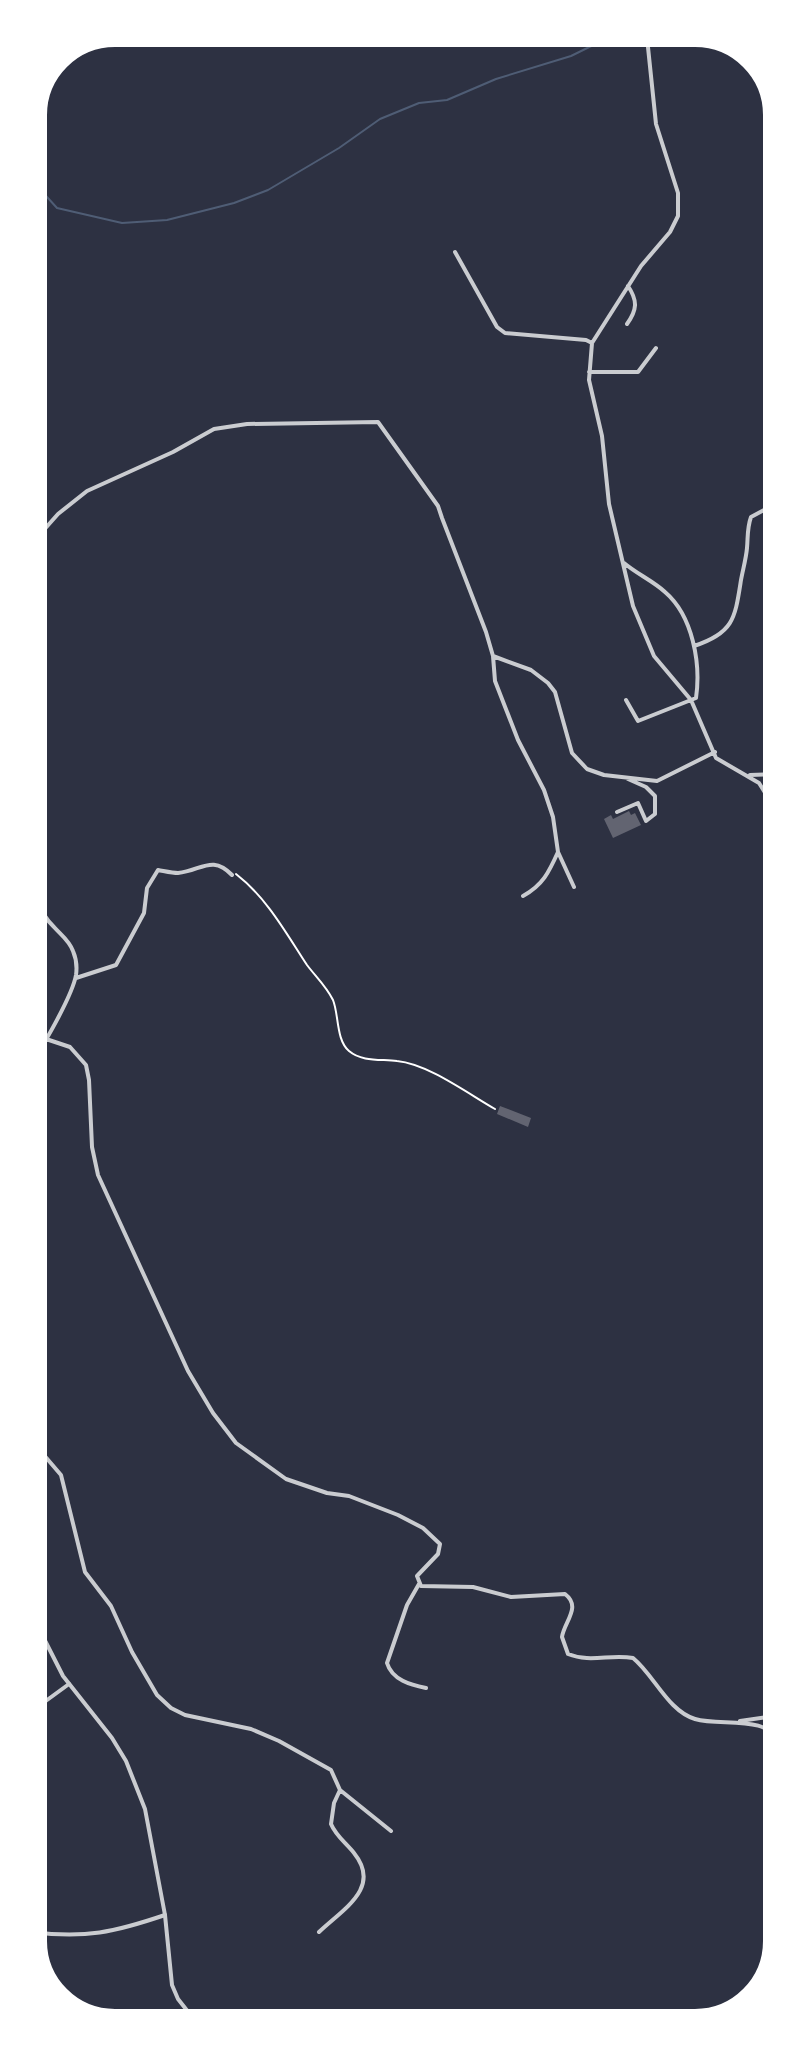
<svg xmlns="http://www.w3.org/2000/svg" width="810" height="2056" font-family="'Sofia Sans Condensed',sans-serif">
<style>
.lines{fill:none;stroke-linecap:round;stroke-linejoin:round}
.stream{stroke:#4f5d75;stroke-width:2}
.building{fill:#626471}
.path{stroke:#fff;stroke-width:2}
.minor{stroke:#caccd0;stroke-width:4}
.tertiary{stroke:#caccd0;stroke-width:4}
.rim{fill:none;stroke:#fff;stroke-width:10}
</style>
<rect width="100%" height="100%" fill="#2d3142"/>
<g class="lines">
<path class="stream" d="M 28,176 L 57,208 L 122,223 L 167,220 L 234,203 L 268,190 L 339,148 L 380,119 L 419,103 L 447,100 L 496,79 L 571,56 L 628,28"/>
</g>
<path class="building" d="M 629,811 L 631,815 L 635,813 L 641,825 L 613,838 L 604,819 L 611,815 L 613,819 Z
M 500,1106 L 531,1118 L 528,1127 L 497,1114 Z"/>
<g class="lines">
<path class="path" d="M 236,874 C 267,898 286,933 307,965 C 316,977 326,986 333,1000 C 339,1015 336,1040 349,1051 C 362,1062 381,1059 397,1061 C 428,1064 467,1093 495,1109"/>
<path class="minor" d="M 646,28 L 656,124 L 678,193 L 678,216 L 670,232 L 641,266 L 592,343 L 589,380 L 602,436 L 609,504 L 633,606 L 654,656 L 691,700 L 716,758 L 759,783 L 779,815
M 455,252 L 497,327 L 505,333 L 586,340 L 592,343
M 627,324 C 637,310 638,301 628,286
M 589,372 L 638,372 L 656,348
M 29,551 L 42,532 L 58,514 L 87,491 L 173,452 L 214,429 L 247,424 L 378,422 L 438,506 L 442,518 L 486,632 L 493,656 L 495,681 L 518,740 L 544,790 L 553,817 L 558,852 L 574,887
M 624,563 C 637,574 653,581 665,592 C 693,616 701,664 696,698 L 691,700 L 638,721 L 626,700
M 694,646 C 734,633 735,618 741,580 C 743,569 746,559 747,548 C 748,537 747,528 751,517 L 779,502
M 493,656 L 531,670 L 548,683 L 555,692 L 572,753 L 587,769 L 604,775 L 657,781 L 715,752
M 30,761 L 34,781 L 30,809
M 750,775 L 779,774
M 617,812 L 638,803 L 646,821 L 655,814 L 655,796 L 646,787 L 628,779
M 30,871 C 34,892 38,912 54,927 C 61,935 69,940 73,951 C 76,958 77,968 76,975 C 73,993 43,1049 30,1062
M 523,896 C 543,885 549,872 558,852
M 76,978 L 116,965 L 144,913 L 147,888 L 158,870 C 164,871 172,873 178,873 C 201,871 212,854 232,875
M 46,1039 L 70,1047 L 86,1065 L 89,1080 L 92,1147 L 98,1175 L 188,1371 L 213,1413 L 236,1443 L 286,1479 L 327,1493 L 349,1496 L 398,1515 L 423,1528 L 440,1544 L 438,1554 L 417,1576 L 421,1586 L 473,1587 L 511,1597 L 565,1594 C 582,1607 564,1622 562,1637 L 568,1654 C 590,1663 610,1654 633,1658 C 654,1675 668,1711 695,1719 C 723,1727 766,1713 782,1745
M 31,1440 L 61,1475 L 85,1572 L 111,1606 L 132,1652 L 157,1695 L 171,1708 L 185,1715 L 251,1729 L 279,1741 L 331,1770 L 340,1790 L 334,1803 L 331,1824 C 336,1836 346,1843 354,1853 C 382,1888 343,1909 319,1932
M 419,1584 L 407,1605 L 387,1663 C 392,1680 411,1685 426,1688
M 32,1711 L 69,1684
M 740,1721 L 781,1715
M 340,1790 L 391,1831
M 32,1932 C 85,1939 115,1932 165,1915"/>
<path class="tertiary" d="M 32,1615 L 63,1676 L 112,1738 L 126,1761 L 145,1809 L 165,1915 L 172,1985 L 178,1999 L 200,2027"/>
</g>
<path d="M0 0H810V2056H0ZM115 42H695A73 73 0 0 1 768 115V1941A73 73 0 0 1 695 2014H115A73 73 0 0 1 42 1941V115A73 73 0 0 1 115 42Z" fill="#fff" fill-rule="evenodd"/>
<path class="rim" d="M115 42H695A73 73 0 0 1 768 115V1941A73 73 0 0 1 695 2014H115A73 73 0 0 1 42 1941V115A73 73 0 0 1 115 42Z"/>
</svg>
